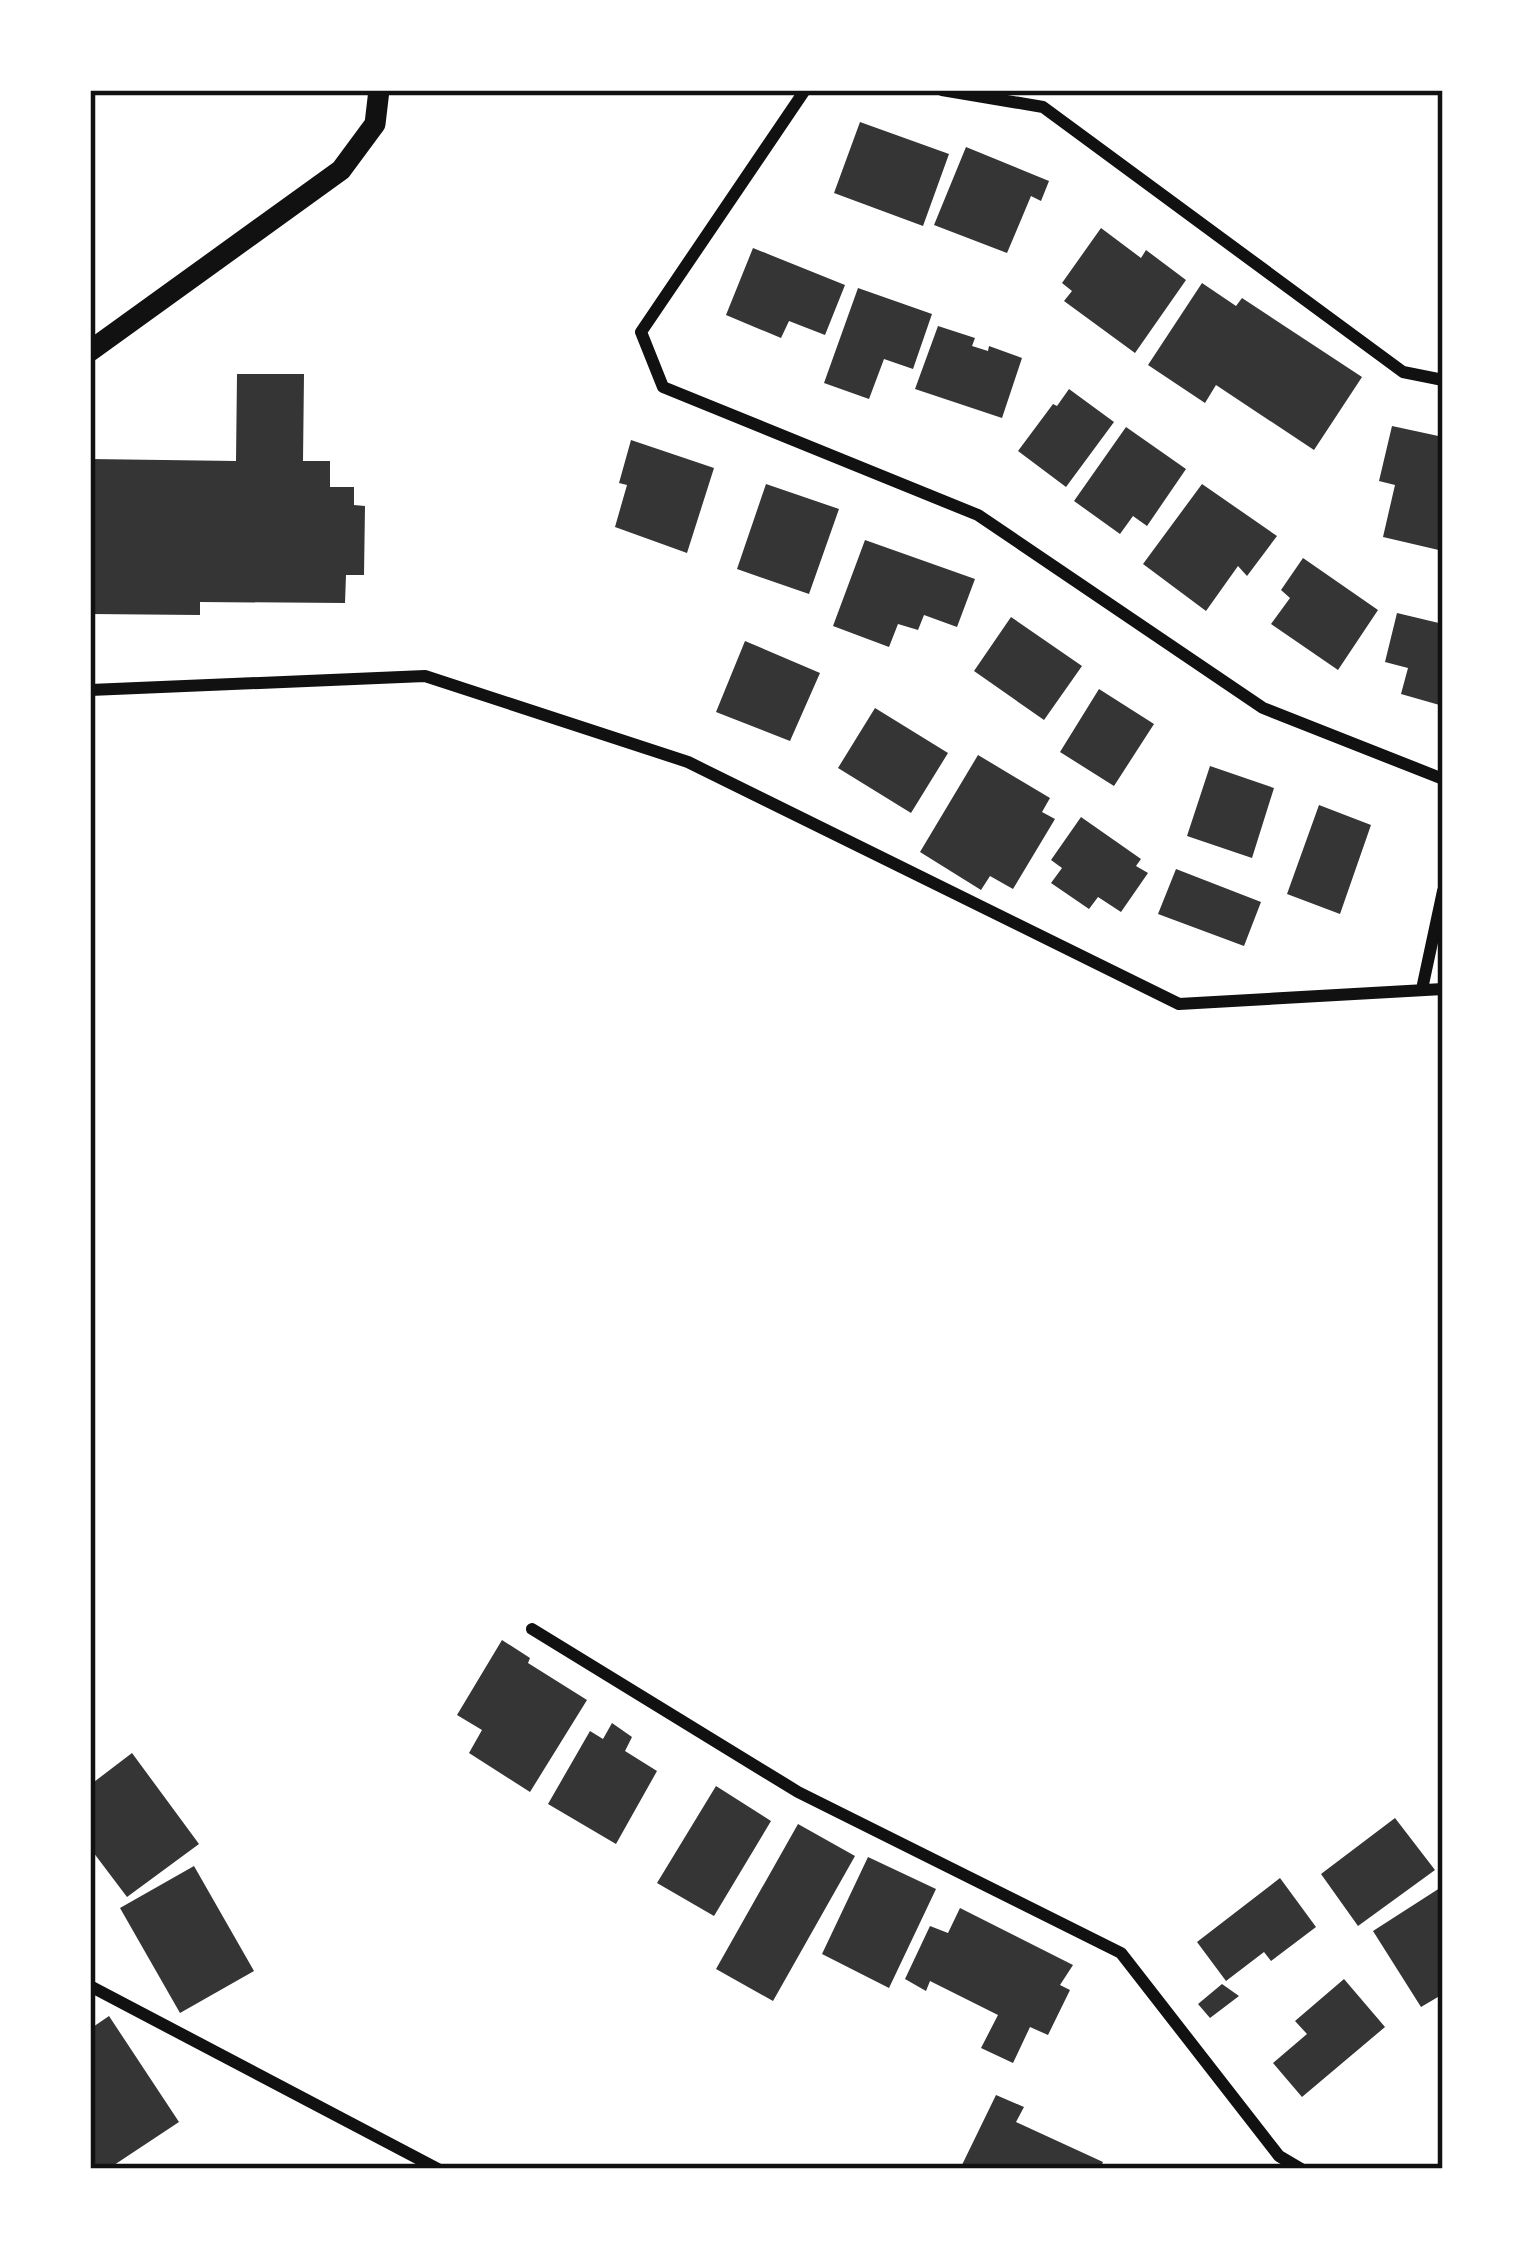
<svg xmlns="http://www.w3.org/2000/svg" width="1533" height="2259" font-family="Overpass,sans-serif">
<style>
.building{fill:#353535}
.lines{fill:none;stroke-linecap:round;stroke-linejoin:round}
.minor{stroke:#111;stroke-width:12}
.tertiary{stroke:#111;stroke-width:21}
.neatline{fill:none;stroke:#111;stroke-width:4.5}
</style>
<rect width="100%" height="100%" fill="#fff"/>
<path class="building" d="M 860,122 L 949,154 L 923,226 L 834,193 Z
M 966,147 L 1049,181 L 1041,201 L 1031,196 L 1007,253 L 934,225 Z
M 1101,228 L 1141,258 L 1146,250 L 1186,280 L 1135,353 L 1064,301 L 1072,291 L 1062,283 Z
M 753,248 L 845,285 L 825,335 L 789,321 L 781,338 L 726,315 Z
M 1202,283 L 1236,306 L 1242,298 L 1362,377 L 1314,450 L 1216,385 L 1205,403 L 1148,365 Z
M 858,288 L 932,314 L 913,369 L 884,359 L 869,399 L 824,383 Z
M 938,326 L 975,338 L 972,346 L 988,351 L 989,346 L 1022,358 L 1002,418 L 915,389 Z
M 237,374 L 304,374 L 303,461 L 330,461 L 330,487 L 354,487 L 354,505 L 365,506 L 364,575 L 346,575 L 345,603 L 200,602 L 200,615 L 90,614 L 90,459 L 236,461 Z
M 1069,389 L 1114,422 L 1066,487 L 1018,451 L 1053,404 L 1057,406 Z
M 1392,426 L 1443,437 L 1443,551 L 1383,537 L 1395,485 L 1379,481 Z
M 1126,427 L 1186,469 L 1147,526 L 1133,516 L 1120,534 L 1074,501 Z
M 631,440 L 714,468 L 687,553 L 615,527 L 627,485 L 619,483 Z
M 766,484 L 839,509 L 809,594 L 737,569 Z
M 1202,484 L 1277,536 L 1247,576 L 1238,566 L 1206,611 L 1143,564 Z
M 865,540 L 975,579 L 957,627 L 924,615 L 918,630 L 898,624 L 889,647 L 833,626 Z
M 1303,558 L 1378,610 L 1338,670 L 1271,624 L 1290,598 L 1281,590 Z
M 1397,613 L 1443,624 L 1443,706 L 1401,694 L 1408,668 L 1385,662 Z
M 1011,617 L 1082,666 L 1044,720 L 974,671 Z
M 745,641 L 820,673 L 790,741 L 716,712 Z
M 1099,689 L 1154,724 L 1114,786 L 1060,752 Z
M 875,708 L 948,753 L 911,813 L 838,768 Z
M 978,755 L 1050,798 L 1042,812 L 1055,819 L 1013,889 L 990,876 L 981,890 L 920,852 Z
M 1210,766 L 1274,788 L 1252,858 L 1187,836 Z
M 1319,805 L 1371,825 L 1340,914 L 1287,894 Z
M 1081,817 L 1141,859 L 1136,866 L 1148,873 L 1121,912 L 1098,897 L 1089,909 L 1051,883 L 1062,868 L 1051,860 Z
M 1176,869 L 1261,902 L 1244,946 L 1158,914 Z
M 502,1640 L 530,1658 L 528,1663 L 587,1700 L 530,1792 L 469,1753 L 482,1730 L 457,1715 Z
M 612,1723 L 632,1737 L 625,1751 L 657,1771 L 616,1844 L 548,1804 L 590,1731 L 603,1739 Z
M 132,1753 L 199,1844 L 127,1897 L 90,1848 L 90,1785 Z
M 716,1786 L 771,1821 L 714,1916 L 657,1883 Z
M 1395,1818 L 1435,1870 L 1358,1926 L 1321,1874 Z
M 798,1824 L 855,1856 L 773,2001 L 716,1969 Z
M 868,1857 L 936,1889 L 889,1988 L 822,1954 Z
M 194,1866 L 254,1971 L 180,2013 L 120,1908 Z
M 1280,1878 L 1316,1927 L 1271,1961 L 1264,1952 L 1226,1981 L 1197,1942 Z
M 1443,1886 L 1443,1994 L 1421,2007 L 1373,1931 Z
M 960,1908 L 1073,1965 L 1060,1985 L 1070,1990 L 1048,2035 L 1030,2027 L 1013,2063 L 981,2048 L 998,2015 L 930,1981 L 926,1991 L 905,1979 L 930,1926 L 948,1933 Z
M 1344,1979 L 1385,2027 L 1302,2097 L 1273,2063 L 1307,2034 L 1295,2021 Z
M 1222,1984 L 1239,1996 L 1210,2018 L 1198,2004 Z
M 109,2016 L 179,2122 L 108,2169 L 90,2169 L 90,2029 Z
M 996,2095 L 1024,2107 L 1016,2122 L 1103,2162 L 1100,2169 L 960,2169 Z"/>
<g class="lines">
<path class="minor" d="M 805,90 L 641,332 L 663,387 L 978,515 L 1263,708 L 1443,779
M 942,90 L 1043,107 L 1403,372 L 1443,380
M 90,690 L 425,676 L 688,762 L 1179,1004 L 1443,989
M 1422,989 L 1443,891
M 532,1629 L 798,1792 L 1121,1953 L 1279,2156 L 1301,2169
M 90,1986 L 438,2169"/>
<path class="tertiary" d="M 90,351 L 341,170 L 375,124 L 379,90"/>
</g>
<rect width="1533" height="2259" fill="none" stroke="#ffffff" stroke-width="186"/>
<rect x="93" y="93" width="1347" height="2073" class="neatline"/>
</svg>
